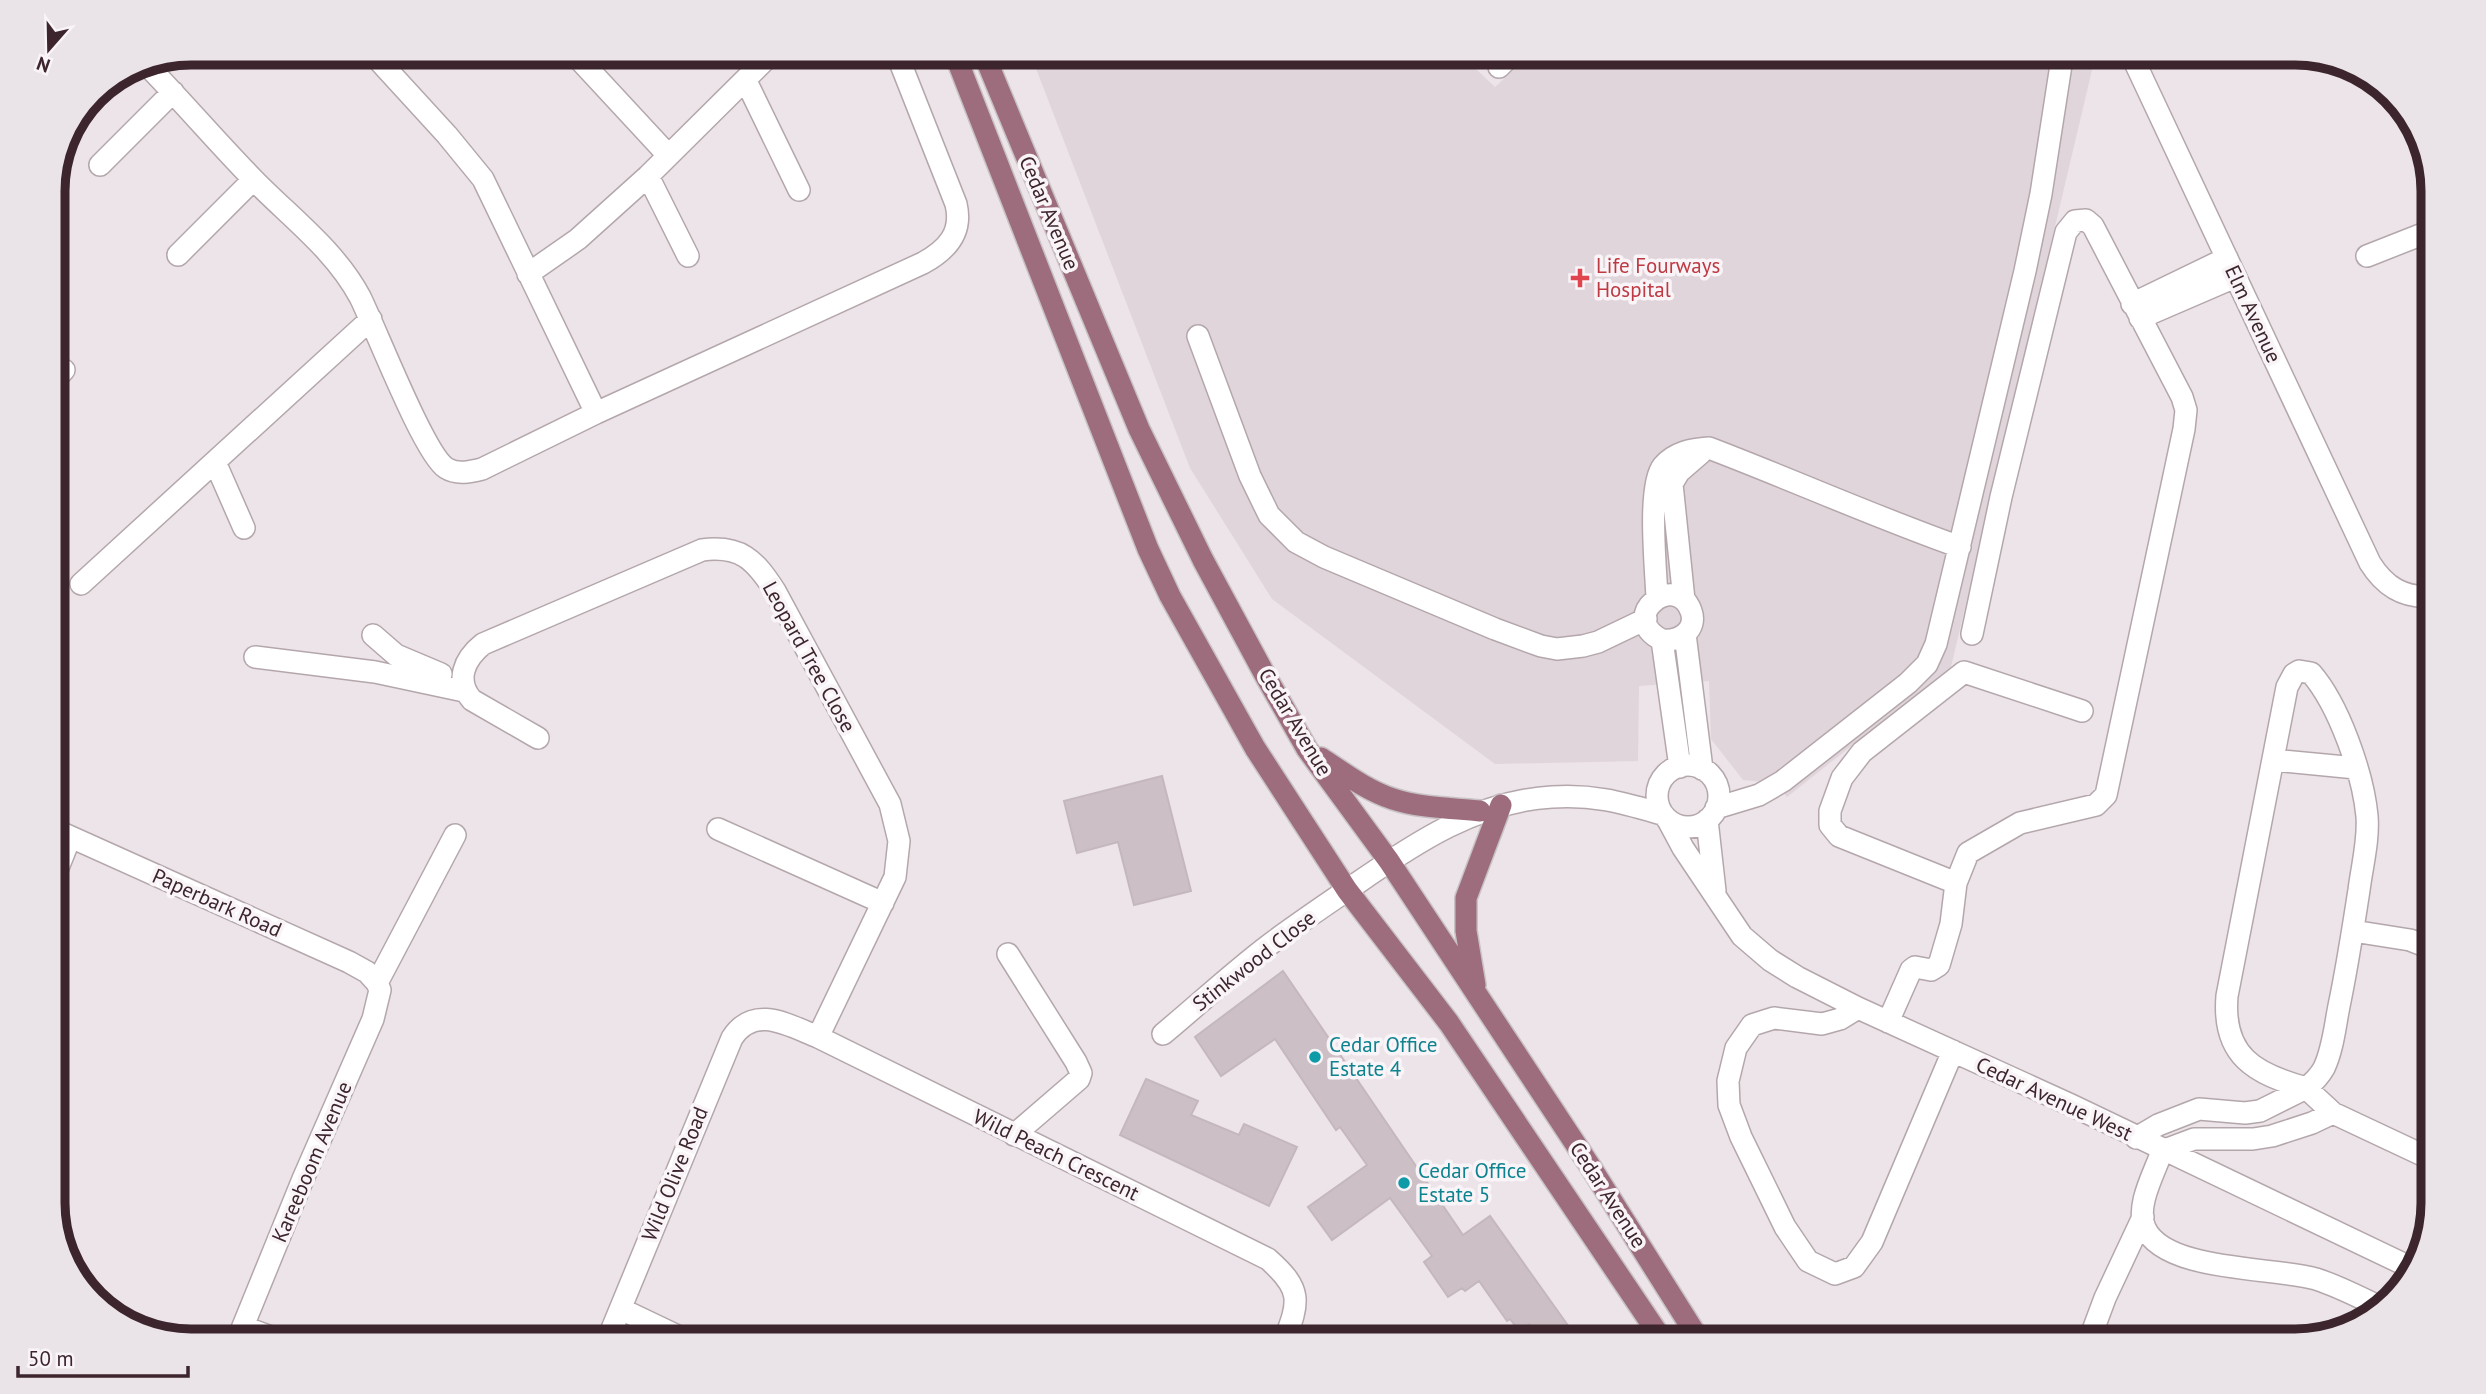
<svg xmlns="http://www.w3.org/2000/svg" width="2486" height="1394" font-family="'PT Sans',sans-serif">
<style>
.built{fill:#e0d5da}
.building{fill:#ccc0c6;stroke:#c5b7be;stroke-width:2}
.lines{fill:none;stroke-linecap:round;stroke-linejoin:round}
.minor-casing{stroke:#b4a7ac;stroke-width:24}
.major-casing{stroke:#c8c2c4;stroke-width:24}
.minor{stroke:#fff;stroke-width:21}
.major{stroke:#9d6d7d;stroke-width:21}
.health-dot{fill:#e0444e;stroke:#f9f4f7;stroke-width:2.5}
.culture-dot{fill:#0f9aa8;stroke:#f9f4f7;stroke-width:2.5}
.labels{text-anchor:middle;stroke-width:7;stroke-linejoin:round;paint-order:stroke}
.street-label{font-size:21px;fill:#3c252d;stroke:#f9f4f7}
.health-label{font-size:21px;fill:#be3a42;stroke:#f9f4f7;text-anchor:start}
.culture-label{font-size:21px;fill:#0d838f;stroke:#f9f4f7;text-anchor:start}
.rim{fill:none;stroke:#3c252d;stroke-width:9}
</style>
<rect width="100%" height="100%" fill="#ece4e8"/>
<path class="built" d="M 1030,53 L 1459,53 L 1495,87 L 1532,53 L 2096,53 L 1951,667 L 1787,797 L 1776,783 L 1743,780 L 1711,739 L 1709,681 L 1639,686 L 1638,761 L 1495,764 L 1272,599 L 1190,468 Z"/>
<path class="building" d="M 1162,776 L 1191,891 L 1134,905 L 1118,842 L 1077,853 L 1064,801 Z
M 1283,971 L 1463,1235 L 1490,1216 L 1579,1341 L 1542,1341 L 1529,1324 L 1519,1331 L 1510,1319 L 1507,1321 L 1479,1281 L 1465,1291 L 1462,1288 L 1448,1297 L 1424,1262 L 1432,1256 L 1390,1198 L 1332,1240 L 1308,1207 L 1367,1165 L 1340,1127 L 1336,1130 L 1275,1039 L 1221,1076 L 1195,1037 Z
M 1146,1079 L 1198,1101 L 1191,1115 L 1239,1135 L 1244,1124 L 1297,1147 L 1269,1206 L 1120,1135 Z"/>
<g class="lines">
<defs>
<path id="minor" d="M 371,52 L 447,135 L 483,179 L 596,413
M 2130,52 L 2370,563 C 2385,587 2404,599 2433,596
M 579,59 L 668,155
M 144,62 C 181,100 216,141 253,179 C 290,217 335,250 360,297 C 376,329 424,454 446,468 C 457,475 470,472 482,469 L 596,413 L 923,263 C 947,250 963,233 956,204 L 896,52
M 1499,67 L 1514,52
M 746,81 L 799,190
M 100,165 L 173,92
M 648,176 L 688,256
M 178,255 L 253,180
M 2367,256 L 2433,230
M 528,274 L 578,239 L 648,176 L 773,52
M 2132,304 L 2227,258
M 2140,318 L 2235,277
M 1198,336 L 1250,476 L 1269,515 L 1296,542 L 1324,557 L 1495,629 L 1541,646 L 1557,649 L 1583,646 L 1598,642 L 1646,619
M 53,382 L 64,370
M 215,462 L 244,528
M 81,584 L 371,319
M 1657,598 C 1656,570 1647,486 1663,466 C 1675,452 1692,449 1709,448 C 1793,480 1875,517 1960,547
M 1684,600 L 1672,484 L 1679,472 L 1701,453
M 1685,634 L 1702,769
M 373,635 L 396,655 L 441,674
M 1662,640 C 1679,642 1698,630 1691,611 C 1676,570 1616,617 1662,640 L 1680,767
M 255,657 L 375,672 L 464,691
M 2299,671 L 2311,673 C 2339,705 2363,774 2367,816 C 2369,840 2362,866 2359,890 C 2353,929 2347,968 2339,1006 C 2335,1026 2333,1049 2324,1068 C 2319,1077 2314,1082 2306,1088 C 2255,1074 2222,1056 2227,996 L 2287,687 L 2294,674 Z
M 538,738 L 472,700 C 455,681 464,659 483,644 L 702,550 C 741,545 755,560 775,591 L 890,804 L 899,841 L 895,877 L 818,1037
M 2273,760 L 2356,768
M1657 796a31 31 0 1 1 62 0a31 31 0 1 1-62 0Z
M 1716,808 L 1759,795 L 1783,781 L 1908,683 L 1927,664 L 1936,644 L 2025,271 L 2041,194 L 2063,52
M 1668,820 L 1683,848 L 1742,936 L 1770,960 L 1797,977 L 1858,1008 L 2071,1105 L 2416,1270
M 1707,820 L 1715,891
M 53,829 L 349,962 L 367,972 L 377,983
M 718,829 L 883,903
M 53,880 L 70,838
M 1956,883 L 1839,836 L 1830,825 L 1830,811 L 1842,778 L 1862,752 L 1964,672 L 2082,711
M 2353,931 L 2410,940 L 2433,949
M 1008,954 L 1076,1062 L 1081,1073 L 1079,1079 L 1014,1135
M 377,983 L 455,835
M 1858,1008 L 1840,1019 L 1822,1024 L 1774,1018 L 1752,1025 L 1736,1048 L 1728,1081 L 1729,1105 L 1741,1137 L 1785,1227 L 1808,1261 L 1835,1274 L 1854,1267 L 1872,1242 L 1953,1051
M 1888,1022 L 1911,970 L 1915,967 L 1931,970 L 1939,965 L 1951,924 L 1956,883 L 1968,853 L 2020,823 L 2096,805 L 2106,795 L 2184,429 L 2186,410 L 2182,397 L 2093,226 L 2086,220 L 2075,221 L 2066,232 L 2001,497 L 1972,634
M 1163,1034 C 1198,1005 1232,973 1269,945 C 1297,924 1327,904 1356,884 C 1415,843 1478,801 1552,797 C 1594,794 1623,803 1662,814
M 2333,1113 L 2312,1123 L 2272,1136 L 2253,1139 L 2194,1139 L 2162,1151 C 2155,1172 2135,1206 2145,1228 C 2165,1272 2274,1267 2316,1279 C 2338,1286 2359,1297 2380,1307
M 2136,1138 L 2158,1125 L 2199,1109 L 2245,1113 L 2260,1111 L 2306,1088 L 2333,1113 L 2433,1160
M 621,1309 L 688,1341
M 244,1327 L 282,1341
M 237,1341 L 303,1179 L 373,1019 L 380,990 L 377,983
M 607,1341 L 732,1038 C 754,1004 788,1025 818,1037 L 1268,1259 C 1302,1289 1300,1301 1284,1341
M 2089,1341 L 2105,1298 L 2143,1217"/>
<path id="major" d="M 954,52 L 1148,549 L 1170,596 L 1255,748 L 1347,890 L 1449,1023 L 1663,1341
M 983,52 L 1139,429 L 1203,560 L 1265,675 L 1307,749 L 1389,861 L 1590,1166 L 1700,1341
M 1321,758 C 1344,773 1366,790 1393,799 C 1420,808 1451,808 1480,811
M 1475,985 L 1466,931 L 1466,898 L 1501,805"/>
</defs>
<use href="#minor" class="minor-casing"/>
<use href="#major" class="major-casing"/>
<use href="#minor" class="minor"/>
<use href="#major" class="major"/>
</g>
<path class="health-dot" d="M1576.5 267.5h7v7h7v7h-7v7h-7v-7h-7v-7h7z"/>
<g class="culture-dot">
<circle cx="1315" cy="1057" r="7"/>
<circle cx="1404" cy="1183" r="7"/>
</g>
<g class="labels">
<g class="street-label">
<text transform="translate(1049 213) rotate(67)" y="7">Cedar Avenue</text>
<text transform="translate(2253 314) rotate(65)" y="7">Elm Avenue</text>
<text transform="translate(809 657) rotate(61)" y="7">Leopard Tree Close</text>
<text transform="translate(1295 722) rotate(59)" y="7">Cedar Avenue</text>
<text transform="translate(217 903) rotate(24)" y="7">Paperbark Road</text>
<text transform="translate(1254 961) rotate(-38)" y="7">Stinkwood Close</text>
<text transform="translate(2054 1099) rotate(25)" y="7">Cedar Avenue West</text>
<text transform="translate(1056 1155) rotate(26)" y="7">Wild Peach Crescent</text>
<text transform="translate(312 1162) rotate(-67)" y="7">Kareeboom Avenue</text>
<text transform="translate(675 1174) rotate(-68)" y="7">Wild Olive Road</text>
<text transform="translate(1608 1195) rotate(57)" y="7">Cedar Avenue</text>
</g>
<g class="health-label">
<text x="1596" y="273">Life Fourways<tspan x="1596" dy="24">Hospital</tspan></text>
</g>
<g class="culture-label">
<text x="1329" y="1052">Cedar Office<tspan x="1329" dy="24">Estate 4</tspan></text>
<text x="1418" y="1178">Cedar Office<tspan x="1418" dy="24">Estate 5</tspan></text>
</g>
</g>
<path d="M0 0H2486V1394H0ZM191 65H2295A126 126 0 0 1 2421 191V1203A126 126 0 0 1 2295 1329H191A126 126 0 0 1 65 1203V191A126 126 0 0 1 191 65Z" fill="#eae3e7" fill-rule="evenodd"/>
<path class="rim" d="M191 65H2295A126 126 0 0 1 2421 191V1203A126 126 0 0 1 2295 1329H191A126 126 0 0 1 65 1203V191A126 126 0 0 1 191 65Z"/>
<g transform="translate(49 49) rotate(200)" stroke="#f9f4f7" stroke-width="5" paint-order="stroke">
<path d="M0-5L12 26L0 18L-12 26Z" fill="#3c252d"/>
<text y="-10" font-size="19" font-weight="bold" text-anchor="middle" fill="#3c252d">N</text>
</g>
<path d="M18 1366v10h170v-10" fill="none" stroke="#3c252d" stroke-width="3.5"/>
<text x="28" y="1366" font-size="21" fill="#3c252d" stroke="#f9f4f7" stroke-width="5" paint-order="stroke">50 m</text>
</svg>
